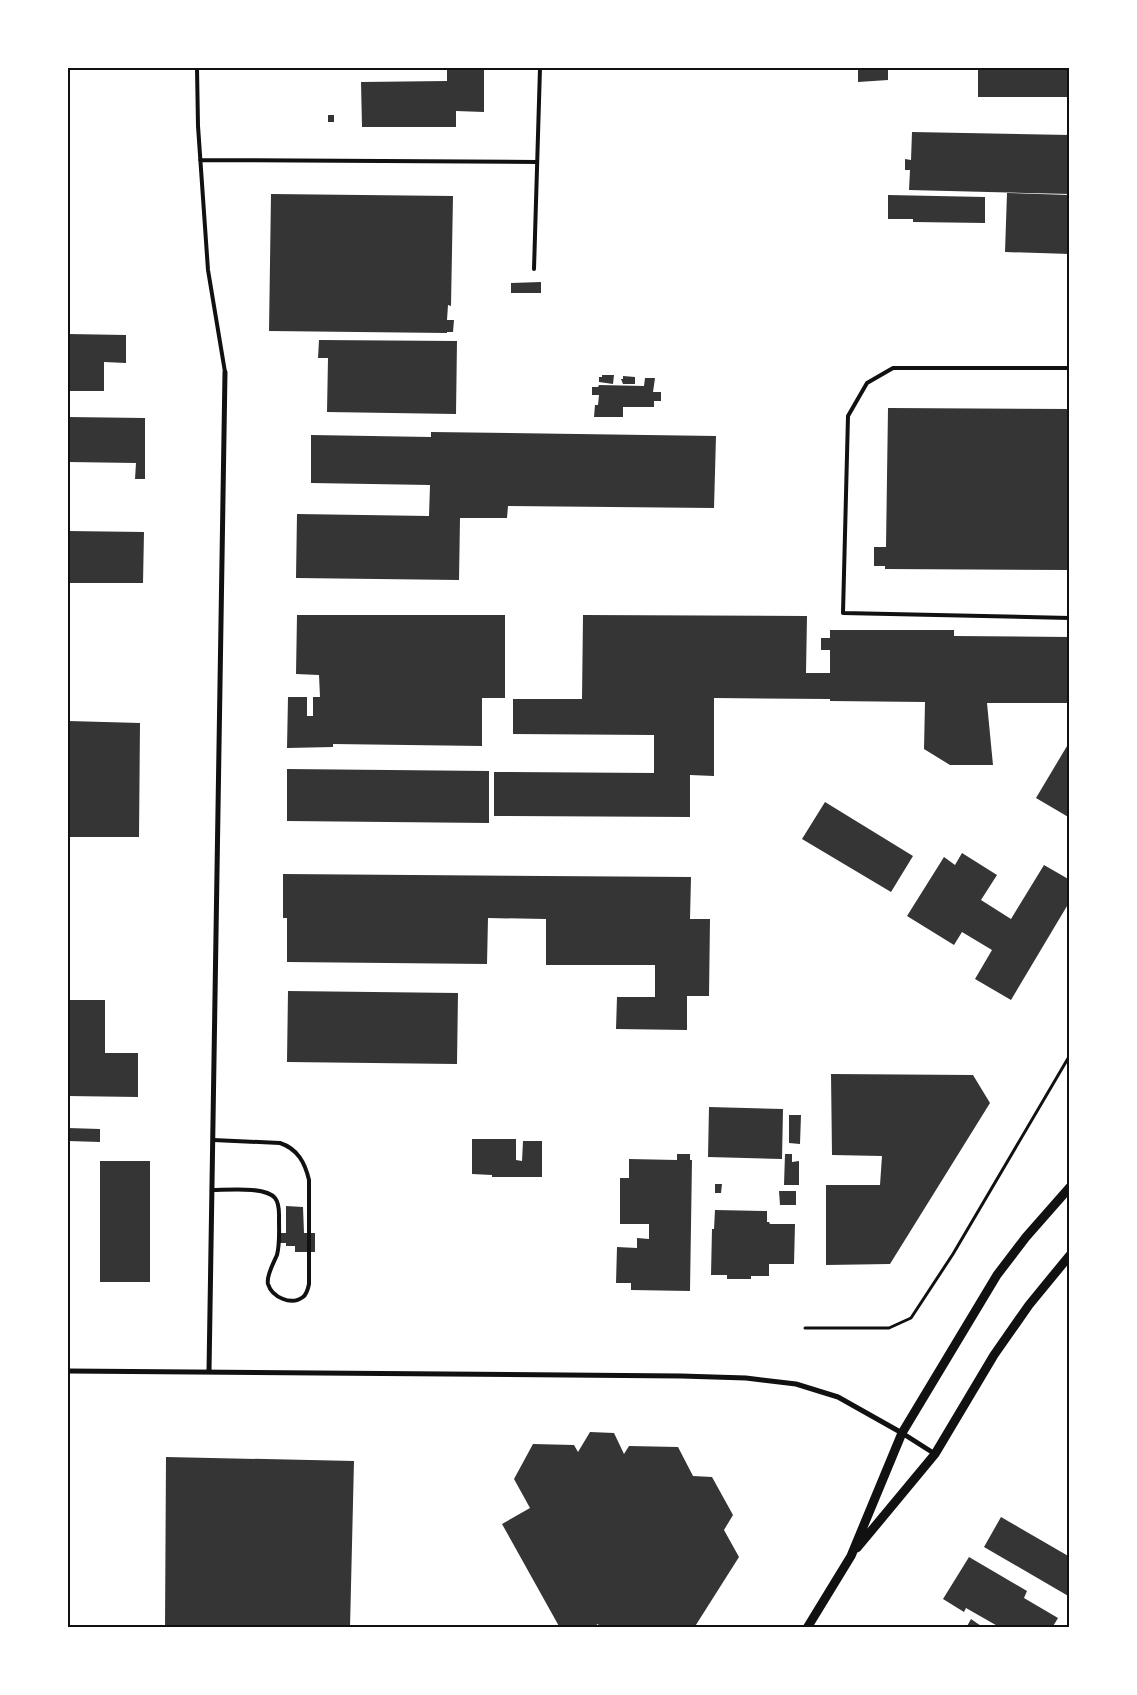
<svg xmlns="http://www.w3.org/2000/svg" width="1137" height="1695" font-family="'Zilla Slab',serif">
<style>
.building{fill:#353535}
.lines{fill:none;stroke-linecap:round;stroke-linejoin:round}
.path{stroke:#111;stroke-width:3}
.service{stroke:#111;stroke-width:4}
.minor{stroke:#111;stroke-width:5}
.tertiary{stroke:#111;stroke-width:9}
.neatline{fill:none;stroke:#111;stroke-width:2}
</style>
<rect width="100%" height="100%" fill="#fff"/>
<path class="building" d="M 447,68 L 484,68 L 484,112 L 456,111 L 456,127 L 362,127 L 361,82 L 447,81 Z
M 858,68 L 888,68 L 888,80 L 858,82 Z
M 978,68 L 1070,68 L 1070,97 L 978,97 Z
M 328,115 L 334,115 L 334,122 L 328,122 Z
M 912,132 L 1070,135 L 1070,194 L 909,190 L 910,170 L 905,170 L 905,159 L 911,160 Z
M 1007,193 L 1070,195 L 1070,254 L 1005,252 Z
M 271,194 L 453,196 L 451,306 L 448,305 L 447,320 L 454,320 L 453,332 L 447,332 L 447,333 L 269,331 Z
M 888,195 L 985,197 L 985,223 L 913,222 L 913,219 L 888,219 Z
M 541,282 L 541,293 L 511,293 L 511,283 Z
M 68,334 L 126,335 L 126,363 L 104,362 L 104,391 L 68,391 Z
M 319,340 L 457,341 L 456,414 L 327,412 L 328,358 L 318,358 Z
M 602,375 L 614,375 L 613,384 L 599,382 L 599,377 L 602,377 Z
M 623,376 L 635,377 L 635,384 L 623,384 L 621,379 L 623,379 Z
M 645,378 L 655,378 L 653,392 L 661,392 L 661,401 L 654,401 L 654,407 L 623,407 L 623,417 L 594,417 L 595,405 L 598,405 L 599,395 L 592,395 L 592,387 L 598,387 L 599,385 L 644,386 Z
M 888,408 L 1070,409 L 1070,570 L 885,569 L 885,566 L 874,566 L 874,547 L 886,547 Z
M 68,417 L 145,418 L 145,479 L 135,479 L 136,463 L 68,462 Z
M 431,432 L 716,436 L 714,508 L 508,506 L 507,518 L 460,518 L 459,580 L 296,578 L 297,514 L 429,516 L 430,485 L 311,483 L 311,435 L 431,437 Z
M 68,531 L 144,532 L 143,583 L 68,583 Z
M 297,615 L 505,615 L 505,698 L 482,698 L 482,746 L 333,744 L 333,747 L 287,748 L 288,697 L 307,697 L 307,716 L 313,716 L 313,697 L 320,697 L 319,675 L 296,674 Z
M 583,615 L 807,616 L 806,673 L 830,673 L 830,650 L 821,650 L 821,638 L 830,638 L 830,630 L 954,630 L 954,636 L 1070,637 L 1070,703 L 987,703 L 993,765 L 950,765 L 924,749 L 925,702 L 830,701 L 830,699 L 714,698 L 714,776 L 690,775 L 690,817 L 494,816 L 494,772 L 654,773 L 654,735 L 513,734 L 513,699 L 582,699 Z
M 68,721 L 140,723 L 139,837 L 68,837 Z
M 1070,741 L 1070,818 L 1036,798 Z
M 287,769 L 489,771 L 489,823 L 287,821 Z
M 825,802 L 913,856 L 891,892 L 802,839 Z
M 962,853 L 997,875 L 981,900 L 1011,919 L 1044,865 L 1070,880 L 1070,901 L 1011,1000 L 975,979 L 992,950 L 962,932 L 954,945 L 907,916 L 944,857 L 955,865 Z
M 68,864 L 70,864 L 70,908 L 68,908 Z
M 283,874 L 691,877 L 690,919 L 710,919 L 709,996 L 687,996 L 687,1030 L 616,1029 L 617,997 L 655,997 L 655,965 L 546,965 L 546,919 L 488,918 L 487,964 L 287,962 L 287,918 L 283,918 Z
M 288,991 L 458,993 L 457,1064 L 287,1062 Z
M 68,1000 L 105,1000 L 105,1053 L 138,1053 L 138,1097 L 68,1096 Z
M 831,1074 L 973,1075 L 990,1103 L 890,1264 L 826,1265 L 826,1185 L 880,1185 L 882,1156 L 832,1155 Z
M 709,1107 L 783,1109 L 782,1159 L 708,1157 Z
M 789,1115 L 801,1115 L 800,1144 L 789,1143 Z
M 68,1128 L 100,1129 L 100,1142 L 68,1141 Z
M 472,1139 L 516,1139 L 516,1160 L 522,1161 L 523,1141 L 542,1141 L 542,1177 L 492,1177 L 492,1175 L 472,1174 Z
M 677,1154 L 690,1154 L 690,1160 L 692,1160 L 690,1291 L 631,1290 L 631,1283 L 616,1283 L 617,1247 L 637,1248 L 637,1238 L 649,1239 L 649,1224 L 620,1224 L 620,1178 L 629,1178 L 629,1159 L 677,1160 Z
M 785,1154 L 792,1154 L 792,1162 L 799,1161 L 799,1185 L 784,1185 Z
M 100,1161 L 150,1161 L 150,1282 L 100,1282 Z
M 715,1184 L 722,1184 L 721,1193 L 715,1193 Z
M 779,1191 L 796,1191 L 796,1205 L 780,1205 Z
M 286,1206 L 303,1207 L 304,1233 L 315,1233 L 315,1252 L 295,1252 L 295,1246 L 286,1246 L 286,1243 L 278,1243 L 278,1233 L 286,1233 Z
M 715,1210 L 767,1211 L 767,1222 L 769,1222 L 770,1224 L 795,1224 L 794,1264 L 769,1264 L 769,1276 L 751,1276 L 751,1279 L 727,1279 L 727,1275 L 711,1275 L 712,1229 L 714,1229 Z
M 590,1432 L 614,1433 L 624,1454 L 629,1446 L 678,1447 L 693,1476 L 712,1477 L 733,1515 L 724,1530 L 739,1557 L 694,1628 L 600,1628 L 598,1624 L 591,1628 L 560,1628 L 502,1524 L 530,1508 L 514,1479 L 533,1444 L 574,1445 L 578,1452 Z
M 166,1457 L 354,1461 L 350,1628 L 165,1628 Z
M 1001,1517 L 1070,1557 L 1070,1597 L 984,1547 Z
M 969,1557 L 1027,1591 L 1024,1598 L 1058,1618 L 1052,1628 L 1001,1628 L 966,1608 L 964,1612 L 943,1599 Z
M 971,1619 L 984,1628 L 966,1628 Z"/>
<g class="lines">
<path class="path" d="M 805,1328 L 889,1328 L 911,1318 L 953,1254 L 1070,1055"/>
<path class="service" d="M 197,68 L 198,126 L 208,270 L 225,372
M 200,160 L 537,162
M 534,269 L 540,68
M 1069,368 L 893,368 L 867,383 L 848,416 L 843,613 L 1070,618
M 212,1190 C 227,1190 265,1186 275,1198 C 280,1204 279,1214 279,1220 C 279,1232 280,1243 277,1255 C 274,1262 266,1276 268,1284 C 272,1297 291,1306 303,1297 C 307,1294 308,1289 309,1284 L 309,1180 C 305,1163 298,1149 280,1143 L 213,1140"/>
<path class="minor" d="M 68,1371 L 681,1376 L 746,1378 L 796,1384 L 838,1397 L 902,1433 L 935,1454
M 209,1372 L 225,372"/>
<path class="tertiary" d="M 857,1548 L 935,1454 L 994,1355 L 1029,1305 L 1070,1255
M 807,1628 L 851,1556 L 902,1433 L 997,1275 L 1026,1237 L 1070,1187"/>
</g>
<rect width="1137" height="1695" fill="none" stroke="#ffffff" stroke-width="138"/>
<rect x="69" y="69" width="999" height="1557" class="neatline"/>
</svg>
